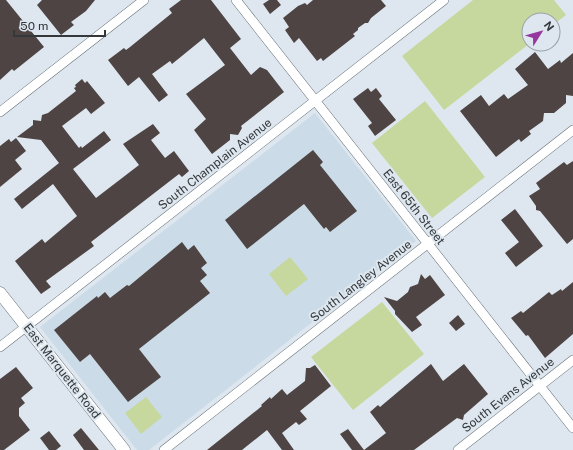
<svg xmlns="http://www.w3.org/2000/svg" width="573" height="450" font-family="'Public Sans',sans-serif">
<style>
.built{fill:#cbdbe7}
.green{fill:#c6d89d}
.building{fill:#4e4443}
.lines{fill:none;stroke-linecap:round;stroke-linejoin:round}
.minor-casing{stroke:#677076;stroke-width:10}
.tertiary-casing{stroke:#677076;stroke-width:13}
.minor{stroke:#fff;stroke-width:9}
.tertiary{stroke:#fff;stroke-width:12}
.labels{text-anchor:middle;stroke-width:4;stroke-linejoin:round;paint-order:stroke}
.street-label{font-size:12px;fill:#34383b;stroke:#dee7ef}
</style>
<rect width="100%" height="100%" fill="#dee7ef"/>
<path class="built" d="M 315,113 L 416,241 L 149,450 L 137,450 L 40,327 Z"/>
<path class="green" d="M 473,0 L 554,0 L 566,15 L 553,25 L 553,20 L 529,20 L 529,44 L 444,110 L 402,56 Z
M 425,101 L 485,177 L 432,218 L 372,143 Z
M 290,257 L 308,279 L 286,296 L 269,274 Z
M 382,302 L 424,354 L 353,410 L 311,357 Z
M 146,397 L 162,417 L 141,434 L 125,413 Z"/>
<path class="building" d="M 0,0 L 6,0 L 44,47 L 14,71 L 12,69 L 0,80 Z
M 42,0 L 95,0 L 86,11 L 71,22 L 74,25 L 61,35 L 37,5 Z
M 181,0 L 211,0 L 241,39 L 230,48 L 251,75 L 260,67 L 267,70 L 284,92 L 241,126 L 242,128 L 238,135 L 230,134 L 230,140 L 212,154 L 194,130 L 206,119 L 186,94 L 225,65 L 204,38 L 172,64 L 170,61 L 152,74 L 168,95 L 159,102 L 139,77 L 128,86 L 108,60 L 124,48 L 126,50 L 130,47 L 172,13 L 169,9 Z
M 269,0 L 277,0 L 281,5 L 270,14 L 263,4 Z
M 313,0 L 381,0 L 386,6 L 371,18 L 368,23 L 365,23 L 358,28 L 358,30 L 353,34 L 355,36 L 323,61 L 321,58 L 317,61 L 299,38 L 294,43 L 285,30 L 289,27 L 283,18 L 298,6 L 305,3 L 307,5 Z
M 535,52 L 548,69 L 560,60 L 561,63 L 573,53 L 573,96 L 566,95 L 566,103 L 554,113 L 544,113 L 543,121 L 529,131 L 531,134 L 521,142 L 519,139 L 496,157 L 460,111 L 481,95 L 489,106 L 504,94 L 508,99 L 528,85 L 515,69 Z
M 82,79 L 85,83 L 87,81 L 105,103 L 91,114 L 86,108 L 62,126 L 79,148 L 81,146 L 82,148 L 104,131 L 111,140 L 73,169 L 96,198 L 139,165 L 123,144 L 153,124 L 160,133 L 151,140 L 165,158 L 174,151 L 189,171 L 182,177 L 179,174 L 91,242 L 94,246 L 46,281 L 51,287 L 41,294 L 15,261 L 42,239 L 45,243 L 77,216 L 53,184 L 22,209 L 14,199 L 59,163 L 41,140 L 17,137 L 33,125 L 33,120 L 41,121 L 42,115 L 48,113 L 76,91 L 74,88 L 76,87 L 75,85 Z
M 368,88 L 371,92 L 376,88 L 382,96 L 379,99 L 396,120 L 375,136 L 368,126 L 372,123 L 353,99 Z
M 16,138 L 26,151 L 15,160 L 22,169 L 0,187 L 0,146 L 9,139 L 11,142 Z
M 313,150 L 323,162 L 320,165 L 357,211 L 330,232 L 326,227 L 324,229 L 304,204 L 247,249 L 225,220 Z
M 573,161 L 573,239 L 567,244 L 540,211 L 536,210 L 536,206 L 529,196 L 540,189 L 536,183 L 564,162 L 567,165 Z
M 515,209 L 543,246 L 516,267 L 505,253 L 519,242 L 501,220 Z
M 182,242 L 188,250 L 194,245 L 207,263 L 201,268 L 207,275 L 200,281 L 210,293 L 139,349 L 161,377 L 128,402 L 90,354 L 80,362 L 54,330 L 97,296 L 98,298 L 105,292 L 110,298 L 127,285 L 129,286 Z
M 421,274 L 425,279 L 430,275 L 445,295 L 416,317 L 422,325 L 412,332 L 395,314 L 395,311 L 384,297 L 397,301 L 408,292 L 410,287 L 418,284 Z
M 573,282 L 573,334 L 545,358 L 528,335 L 526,336 L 511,318 L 521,311 L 523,313 L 549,292 L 552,295 L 561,289 L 562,291 Z
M 458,315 L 465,324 L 456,331 L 449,323 Z
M 431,364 L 443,381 L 464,364 L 488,394 L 464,415 L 463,420 L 457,418 L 414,450 L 364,450 L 386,433 L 370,412 L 378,405 L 380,407 Z
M 315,365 L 331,386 L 300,411 L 307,419 L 299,425 L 296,422 L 282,433 L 294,450 L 282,450 L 267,430 L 242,450 L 207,450 L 262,406 L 261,405 L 270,397 L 271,399 L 282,389 L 287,395 L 305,381 L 306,368 L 310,368 Z
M 16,367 L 33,388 L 21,398 L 25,403 L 19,408 L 19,416 L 30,430 L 4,450 L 0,450 L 0,379 Z
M 81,428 L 99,450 L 84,450 L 73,435 Z
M 348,429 L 364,450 L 352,450 L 340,434 Z
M 49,431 L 61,446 L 56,450 L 49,450 L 40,438 Z"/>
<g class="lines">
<defs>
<path id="minor" d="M 236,0 L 573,428
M 0,112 L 144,0
M 0,347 L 444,0
M 164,450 L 573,130
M 458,450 L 573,360"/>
<path id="tertiary" d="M 0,293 L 124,450"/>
</defs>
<use href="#minor" class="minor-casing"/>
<use href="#tertiary" class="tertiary-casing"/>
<use href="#minor" class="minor"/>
<use href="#tertiary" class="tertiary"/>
</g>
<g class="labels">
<g class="street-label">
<text transform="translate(215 164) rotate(-38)" y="4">South Champlain Avenue</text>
<text transform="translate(414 207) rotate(52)" y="4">East 65th Street</text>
<text transform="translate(361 281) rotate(-38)" y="4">South Langley Avenue</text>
<text transform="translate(62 371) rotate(52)" y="4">East Marquette Road</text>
<text transform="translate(508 395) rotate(-38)" y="4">South Evans Avenue</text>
</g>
</g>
<g transform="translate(541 32) rotate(53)"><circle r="19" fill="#dee7ef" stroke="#9aa1a7"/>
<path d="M0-3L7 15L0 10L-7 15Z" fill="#96379f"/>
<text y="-6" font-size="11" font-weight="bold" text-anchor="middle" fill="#34383b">N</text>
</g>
<path d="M14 30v6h91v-6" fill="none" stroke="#34383b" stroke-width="2"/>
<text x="20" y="30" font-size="12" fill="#34383b" stroke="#dee7ef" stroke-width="3" paint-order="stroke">50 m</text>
</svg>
